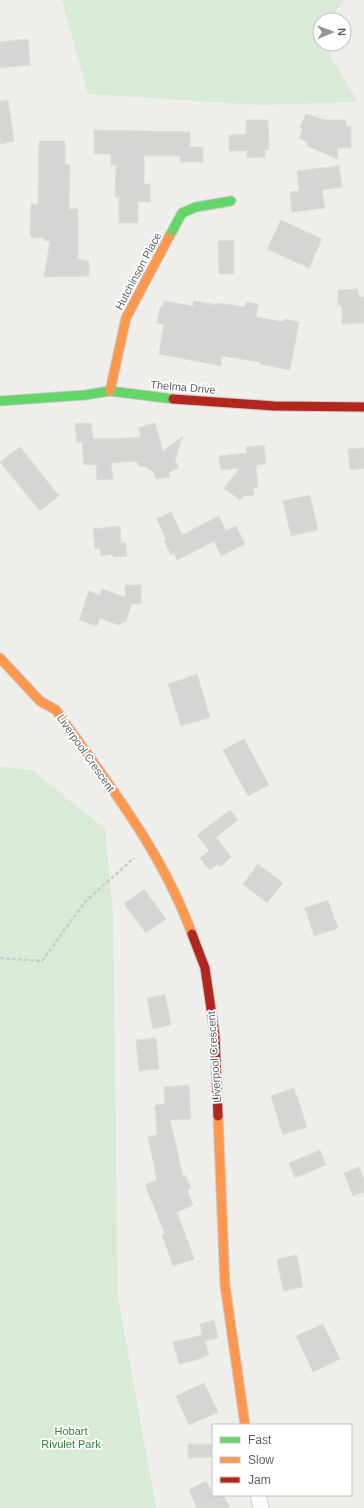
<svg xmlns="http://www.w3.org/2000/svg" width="364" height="1508" font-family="Helvetica,sans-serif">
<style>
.green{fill:#d8ebd6}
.building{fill:#d6d5d3;stroke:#deddd9}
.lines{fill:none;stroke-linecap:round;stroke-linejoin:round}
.street-casing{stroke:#cbcccc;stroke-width:17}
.fast-casing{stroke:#cacacb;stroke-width:11}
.slow-casing{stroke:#cacacb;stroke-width:11}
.jam-casing{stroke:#cacacb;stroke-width:11}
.path{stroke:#cacfcc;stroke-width:2.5;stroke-dasharray:4 2;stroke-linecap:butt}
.street{stroke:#fdfcfc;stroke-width:15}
.fast{stroke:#63d668;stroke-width:9}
.slow{stroke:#ff974d;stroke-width:9}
.jam{stroke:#b3261e;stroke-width:9}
.labels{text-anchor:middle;stroke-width:3.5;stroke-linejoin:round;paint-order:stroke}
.street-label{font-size:11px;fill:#5f6368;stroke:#fff}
.park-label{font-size:11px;fill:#348238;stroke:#fff}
</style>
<rect width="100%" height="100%" fill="#efeeea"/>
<path class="green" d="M 62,0 L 344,0 L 329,20 L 320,20 L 320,31 L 318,35 L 320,44 L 323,44 L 358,102 L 258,105 L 88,94 Z
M 0,767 L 32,770 L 105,829 L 113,914 L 118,1297 L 156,1508 L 0,1508 Z"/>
<path class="building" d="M 28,39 L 30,65 L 0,68 L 0,42 Z
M 8,100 L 14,141 L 0,144 L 0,101 Z
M 306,114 L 325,120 L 346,120 L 346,126 L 351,126 L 351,148 L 337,148 L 338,159 L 307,146 L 308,143 L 299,138 L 303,129 L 300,127 Z
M 246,120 L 268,120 L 269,150 L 265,150 L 265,157 L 247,158 L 247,151 L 229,151 L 229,135 L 246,134 Z
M 94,130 L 190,132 L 190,147 L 203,147 L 203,162 L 180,162 L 180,156 L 144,156 L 144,184 L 150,184 L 150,202 L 138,202 L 138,223 L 119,223 L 119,197 L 115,197 L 116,165 L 111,165 L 111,154 L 94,154 Z
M 39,141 L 65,141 L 65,165 L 70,165 L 69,209 L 78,209 L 78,259 L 89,261 L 89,276 L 44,277 L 50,241 L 44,240 L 44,238 L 31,238 L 31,235 L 30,235 L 31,204 L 38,204 Z
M 339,166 L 342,187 L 322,190 L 325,208 L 292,212 L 290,192 L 299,191 L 297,171 Z
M 281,220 L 322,239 L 309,268 L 267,249 Z
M 234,240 L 234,274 L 219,274 L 218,241 Z
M 358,289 L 359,297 L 364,297 L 364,323 L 342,324 L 342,307 L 338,304 L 338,290 Z
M 164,301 L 193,306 L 194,301 L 217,305 L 218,303 L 245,307 L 246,302 L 258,304 L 256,317 L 283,322 L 284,319 L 299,322 L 290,370 L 260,364 L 260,362 L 222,356 L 221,366 L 159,354 L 164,324 L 157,323 L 160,307 L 163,307 Z
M 91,423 L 93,439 L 111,438 L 111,439 L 141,437 L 138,428 L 155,423 L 163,451 L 183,436 L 175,460 L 179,468 L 169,472 L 170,477 L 156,479 L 154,472 L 144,466 L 139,467 L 137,461 L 111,463 L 113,479 L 97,480 L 96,464 L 84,465 L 82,442 L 77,442 L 75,424 Z
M 264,445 L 266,464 L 256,465 L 258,487 L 253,488 L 254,495 L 244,496 L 240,500 L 224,488 L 240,468 L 221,470 L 219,456 L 247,453 L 246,447 Z
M 20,447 L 59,496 L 40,511 L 0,462 Z
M 364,448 L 364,468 L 350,470 L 348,449 Z
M 310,495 L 318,530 L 291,536 L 283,501 Z
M 171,512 L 182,535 L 219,516 L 226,531 L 236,526 L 245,544 L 221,556 L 214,541 L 177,560 L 174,553 L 171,555 L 164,540 L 166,539 L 157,519 Z
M 120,526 L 121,543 L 126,543 L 127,556 L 113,557 L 113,554 L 101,556 L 100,548 L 95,549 L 93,529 Z
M 125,585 L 141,585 L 141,604 L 132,604 L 126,621 L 118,625 L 100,618 L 97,626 L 79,620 L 89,591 L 100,595 L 102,589 L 125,597 Z
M 197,674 L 210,717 L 181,726 L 168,684 Z
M 244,739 L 269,785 L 248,796 L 223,750 Z
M 230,810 L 238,820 L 216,837 L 231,857 L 220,867 L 218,864 L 210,870 L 200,858 L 209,851 L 197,835 Z
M 258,864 L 283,883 L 267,903 L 243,884 Z
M 144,889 L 166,919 L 146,933 L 124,904 Z
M 328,900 L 338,928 L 314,936 L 305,908 Z
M 165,994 L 171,1025 L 153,1029 L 147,998 Z
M 156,1038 L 159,1069 L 139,1071 L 136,1040 Z
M 189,1085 L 191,1119 L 170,1120 L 183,1176 L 185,1175 L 191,1188 L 187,1190 L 193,1205 L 177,1212 L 194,1259 L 173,1266 L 162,1235 L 165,1234 L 145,1185 L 157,1180 L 148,1137 L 157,1135 L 155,1105 L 165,1104 L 164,1087 Z
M 294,1088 L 307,1127 L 283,1135 L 271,1096 Z
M 320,1150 L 326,1165 L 295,1178 L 289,1163 Z
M 359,1167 L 364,1180 L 364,1192 L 353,1196 L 344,1173 Z
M 297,1255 L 303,1287 L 283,1291 L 277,1259 Z
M 214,1320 L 218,1338 L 205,1341 L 209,1355 L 196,1360 L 179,1364 L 173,1342 L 202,1335 L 200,1324 Z
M 323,1324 L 340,1359 L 313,1372 L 296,1336 Z
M 204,1383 L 218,1412 L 189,1425 L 176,1396 Z
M 188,1444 L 213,1444 L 213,1457 L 188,1458 Z
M 206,1481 L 213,1495 L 223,1495 L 230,1508 L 197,1508 L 189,1490 Z"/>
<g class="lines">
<defs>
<path id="street" d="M 258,1495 L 261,1508"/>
<path id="fast" d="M 169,237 L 182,213 L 196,207 L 231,201
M 0,401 L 85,395 L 110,391 L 173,399"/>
<path id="slow" d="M 110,391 L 126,318 L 169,237
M 0,658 L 40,701 L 56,710 C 106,781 162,851 192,934
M 218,1116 L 225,1285 L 245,1425"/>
<path id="jam" d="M 173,399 L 274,406 L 364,407
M 192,934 L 205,968 L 215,1036 L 218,1116"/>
</defs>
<use href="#street" class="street-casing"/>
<use href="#fast" class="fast-casing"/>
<use href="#slow" class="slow-casing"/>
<use href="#jam" class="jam-casing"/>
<path class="path" d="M 0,958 L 42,961 L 85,902 L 134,858"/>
<use href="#street" class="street"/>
<use href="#fast" class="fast"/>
<use href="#slow" class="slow"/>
<use href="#jam" class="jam"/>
</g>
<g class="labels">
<g class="street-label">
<text transform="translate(138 271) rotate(-62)" y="4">Hutchinson Place</text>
<text transform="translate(183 387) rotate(5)" y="4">Thelma Drive</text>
<text transform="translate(86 753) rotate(55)" y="4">Liverpool Crescent</text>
<text transform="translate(214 1057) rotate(-94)" y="4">Liverpool Crescent</text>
</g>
<g class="park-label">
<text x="71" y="1435">Hobart<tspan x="71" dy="13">Rivulet Park</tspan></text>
</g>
</g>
<rect x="212" y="1424" width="140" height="72" fill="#ffffff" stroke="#bfc1c3"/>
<rect x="220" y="1437" width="20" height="6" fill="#63d668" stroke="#bfc1c3"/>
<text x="248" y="1444" font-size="12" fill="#5f6368">Fast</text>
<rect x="220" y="1457" width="20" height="6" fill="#ff974d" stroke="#bfc1c3"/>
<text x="248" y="1464" font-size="12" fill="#5f6368">Slow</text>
<rect x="220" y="1477" width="20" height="6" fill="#b3261e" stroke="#bfc1c3"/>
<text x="248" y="1484" font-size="12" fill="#5f6368">Jam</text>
<g transform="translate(332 32) rotate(89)"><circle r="19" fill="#ffffff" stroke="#bfc1c3"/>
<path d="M0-3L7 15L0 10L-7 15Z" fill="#919496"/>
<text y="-6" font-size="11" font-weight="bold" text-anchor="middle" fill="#5f6368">N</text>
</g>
</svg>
